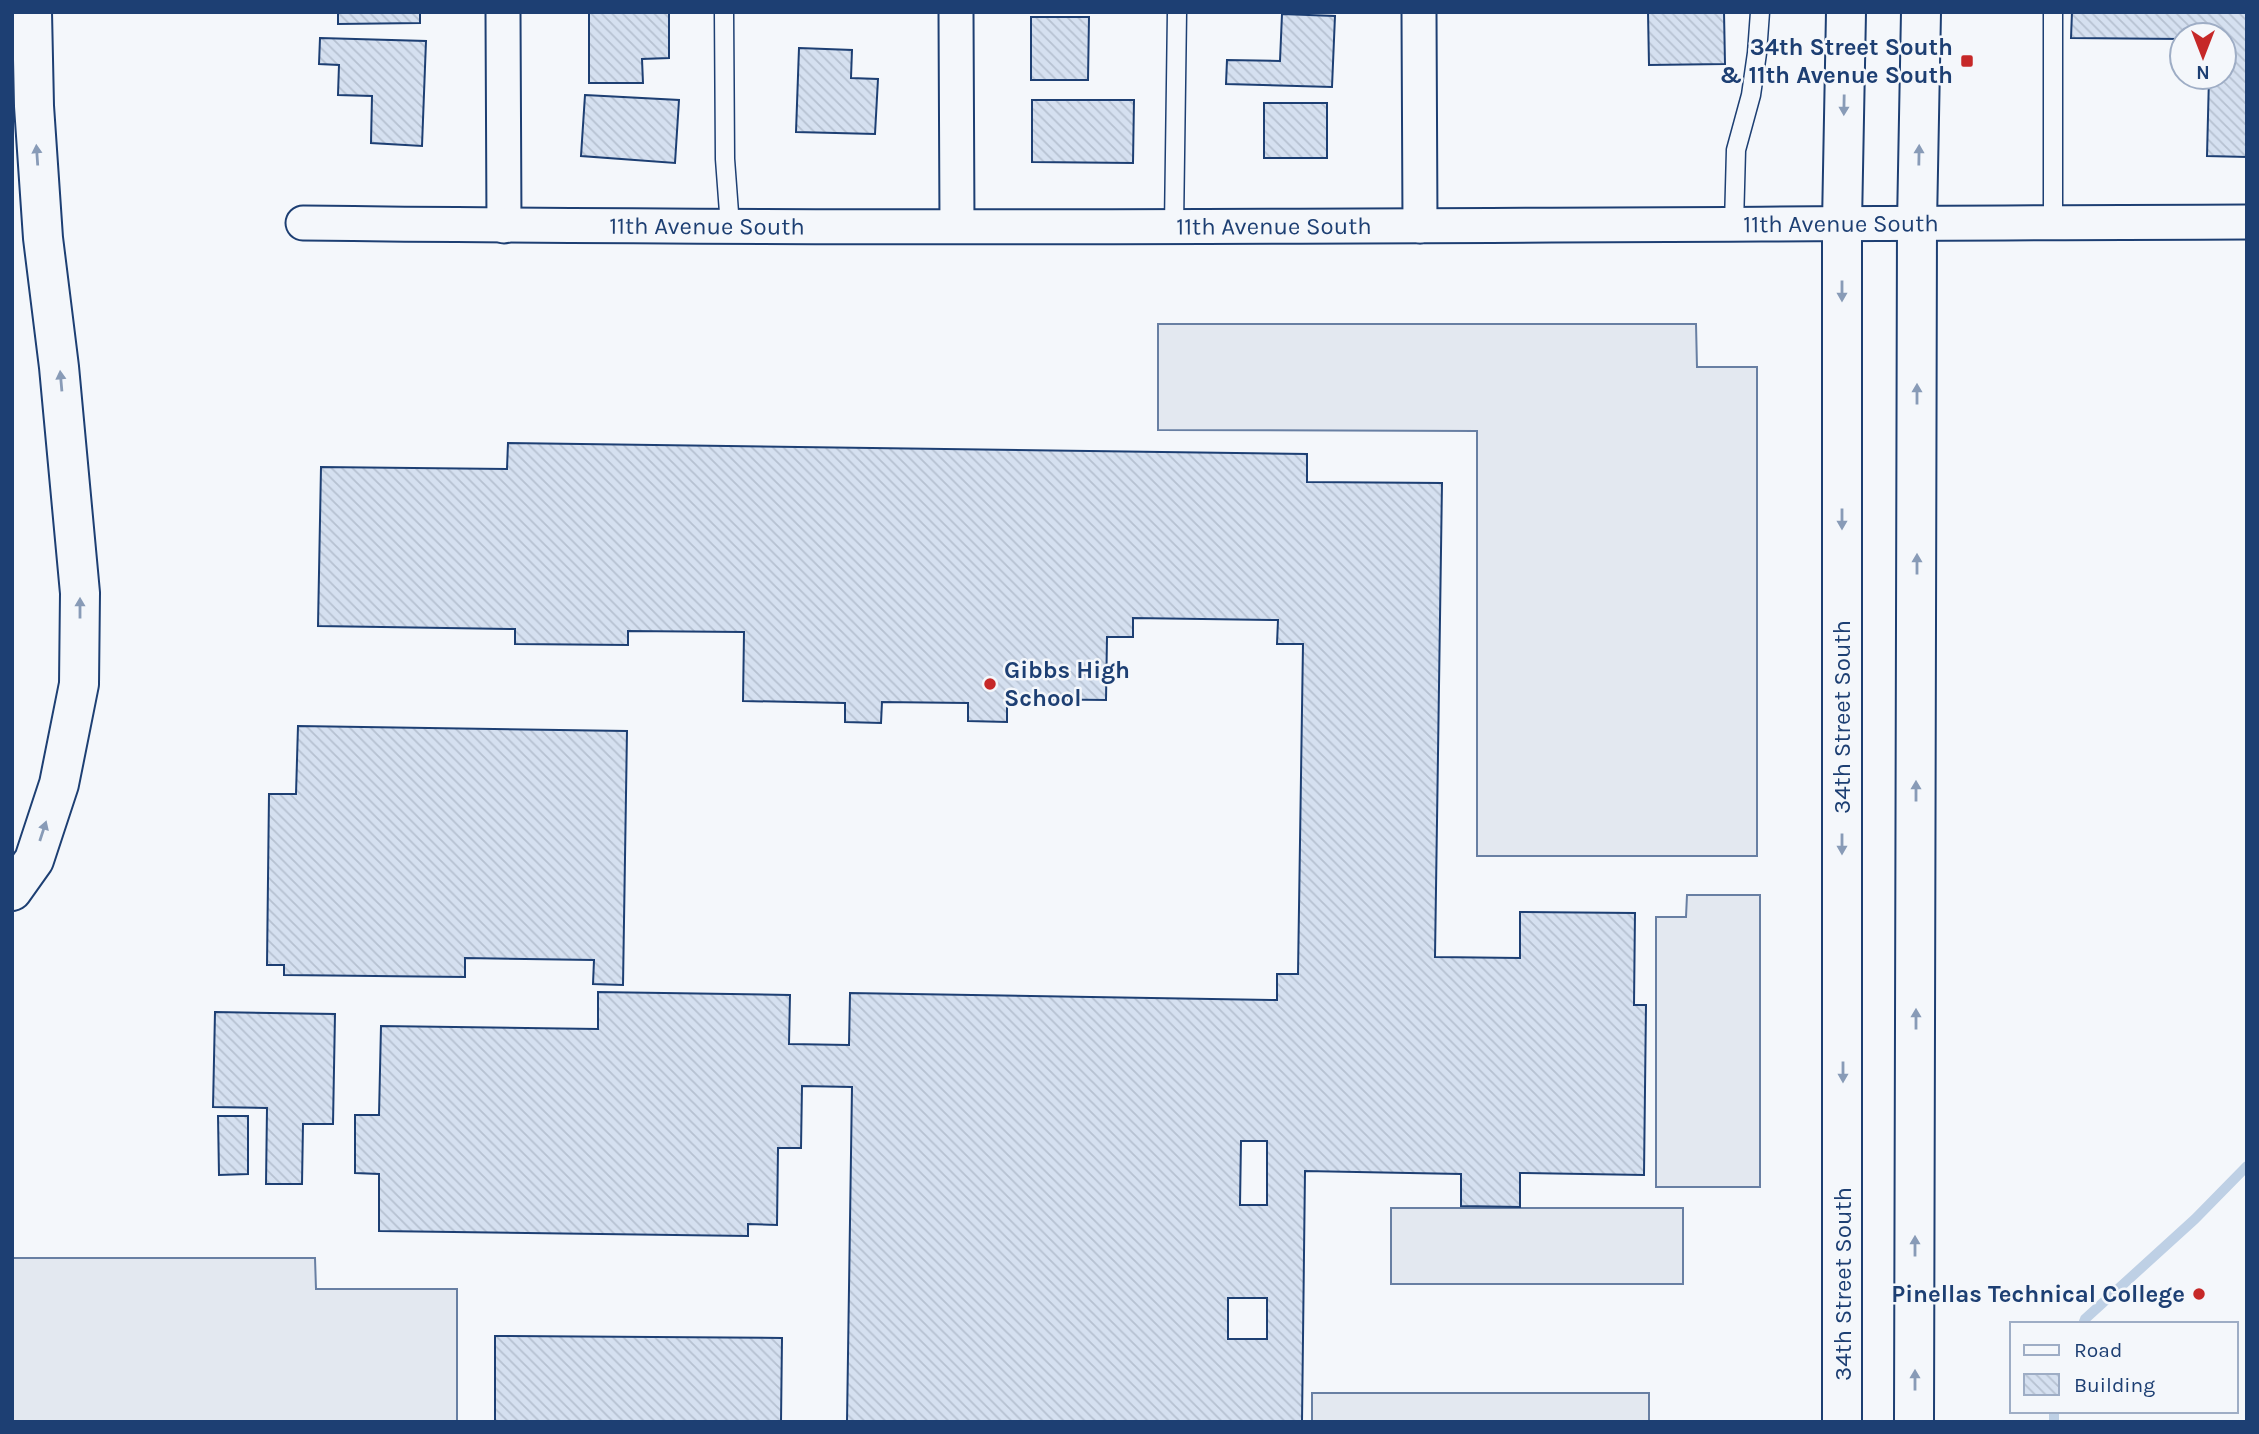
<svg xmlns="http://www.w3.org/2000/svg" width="2259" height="1434" font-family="Karla,sans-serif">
	<defs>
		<pattern id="building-back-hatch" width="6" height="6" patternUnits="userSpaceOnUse" patternTransform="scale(1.75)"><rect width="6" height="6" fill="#d5e0f0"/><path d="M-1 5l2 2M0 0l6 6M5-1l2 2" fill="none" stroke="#b6c1d1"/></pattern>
	</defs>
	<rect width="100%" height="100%" fill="#f4f7fb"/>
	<!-- parking -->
	<g fill="#e3e8f0" stroke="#687fa3" stroke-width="2">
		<path d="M 1158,324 L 1696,324 L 1697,367 L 1757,367 L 1757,856 L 1477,856 L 1477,431 L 1158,430 Z"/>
		<path d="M 1687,895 L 1760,895 L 1760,1187 L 1656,1187 L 1656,917 L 1686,917 Z"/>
		<rect x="1391" y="1208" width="292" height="76"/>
		<path d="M 12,1258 L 315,1258 L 316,1289 L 457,1289 L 457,1422 L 12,1422 Z"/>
		<rect x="1312" y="1393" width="337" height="29"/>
	</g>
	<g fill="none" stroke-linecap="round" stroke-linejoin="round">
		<!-- stream -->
		<g stroke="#bed0e5" stroke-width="10">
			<path d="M 2083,1324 L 2085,1319 L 2195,1219 L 2247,1166"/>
			<path d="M 2054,1411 L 2054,1422"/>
		</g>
	</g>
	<!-- building -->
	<g fill="url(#building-back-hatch)" stroke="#1d3f73" stroke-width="2" fill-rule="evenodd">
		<path d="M 338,12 L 420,12 L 420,23 L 338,24 Z"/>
		<path d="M 589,12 L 669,12 L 669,58 L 642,59 L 643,83 L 589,83 Z"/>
		<path d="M 1648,12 L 1724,12 L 1725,64 L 1649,65 Z"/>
		<path d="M 2072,12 L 2247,12 L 2247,157 L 2207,156 L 2209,77 L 2224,77 L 2224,35 L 2182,35 L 2182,39 L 2071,38 Z"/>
		<path d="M 1282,14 L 1335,16 L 1332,87 L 1226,84 L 1227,60 L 1280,61 Z"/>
		<path d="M 1031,17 L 1089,17 L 1088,80 L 1031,80 Z"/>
		<path d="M 320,38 L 426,41 L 422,146 L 371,143 L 372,96 L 338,95 L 339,65 L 319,64 Z"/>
		<path d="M 799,48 L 852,50 L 851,78 L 878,79 L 875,134 L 796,132 Z"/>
		<path d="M 585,95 L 679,100 L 675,163 L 581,156 Z"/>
		<path d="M 1032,100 L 1134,100 L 1133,163 L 1032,162 Z"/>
		<rect x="1264" y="103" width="63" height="55"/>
		<path d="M 508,443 L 1307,454 L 1307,482 L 1442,483 L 1435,957 L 1520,958 L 1520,912 L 1635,913 L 1634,1005 L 1646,1005 L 1644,1175 L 1520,1173 L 1520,1207 L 1461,1206 L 1461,1174 L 1305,1171 L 1302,1422 L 847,1422 L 852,1087 L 802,1086 L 801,1148 L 778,1148 L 777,1225 L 748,1224 L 748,1236 L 379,1231 L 379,1174 L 355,1173 L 355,1115 L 379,1115 L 381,1026 L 598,1029 L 598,992 L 790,995 L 789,1044 L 849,1045 L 850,993 L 1277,1000 L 1277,974 L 1298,974 L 1303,644 L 1277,644 L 1278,620 L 1133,618 L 1133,637 L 1107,637 L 1106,700 L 1007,699 L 1007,722 L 968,721 L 968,703 L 882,702 L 881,723 L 845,722 L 845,703 L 743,701 L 744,632 L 628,631 L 628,645 L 515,644 L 515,629 L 318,626 L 321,467 L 507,469 ZM 1241,1141 L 1267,1141 L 1267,1205 L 1240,1205 ZM 1228,1298 L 1267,1298 L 1267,1339 L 1228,1339 Z"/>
		<path d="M 298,726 L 627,731 L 623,985 L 593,984 L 594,960 L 465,958 L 465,977 L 284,975 L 284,965 L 267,965 L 269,794 L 296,794 Z"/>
		<path d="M 215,1012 L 335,1014 L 333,1124 L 303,1124 L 302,1184 L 266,1184 L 267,1108 L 213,1107 Z"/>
		<path d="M 218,1116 L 248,1116 L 248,1174 L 219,1175 Z"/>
		<path d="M 495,1336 L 782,1338 L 781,1422 L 495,1422 Z"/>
	</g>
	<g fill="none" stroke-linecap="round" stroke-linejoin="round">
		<!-- service casing -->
		<g stroke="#1d3f73" stroke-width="21">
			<g id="service">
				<path d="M 724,12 L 725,159 L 730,226"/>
				<path d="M 2053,12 L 2053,223"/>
				<path d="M 1734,224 L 1736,150 L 1751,95 L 1757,53 L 1760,12"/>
				<path d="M 1174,226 L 1177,12"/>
			</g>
		</g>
		<!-- minor casing -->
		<g stroke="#1d3f73" stroke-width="37">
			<g id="minor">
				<path d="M 503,12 L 504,226"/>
				<path d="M 956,12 L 957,226"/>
				<path d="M 1419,12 L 1420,226"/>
				<path id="s1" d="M 303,223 C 951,231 1599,224 2247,222"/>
			</g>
		</g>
		<!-- trunk casing -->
		<g stroke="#1d3f73" stroke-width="42">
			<g id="trunk">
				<path d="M 1842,1422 L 1842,223 L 1846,12"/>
				<path d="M 1914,1422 L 1917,223 L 1921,12"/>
			</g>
		</g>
		<!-- motorway casing -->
		<g stroke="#1d3f73" stroke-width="42">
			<path id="motorway" d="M 12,891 L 34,860 L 59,784 L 79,684 L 80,593 L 59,367 L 43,238 L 34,106 L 32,12"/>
		</g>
		<!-- service -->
		<use href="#service" stroke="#f4f7fb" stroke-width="18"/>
		<!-- minor -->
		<use href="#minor" stroke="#f4f7fb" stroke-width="33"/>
		<!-- trunk -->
		<use href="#trunk" stroke="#f4f7fb" stroke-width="38"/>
		<!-- motorway -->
		<use href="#motorway" stroke="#f4f7fb" stroke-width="38"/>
	</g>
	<!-- one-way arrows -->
	<defs><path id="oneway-solid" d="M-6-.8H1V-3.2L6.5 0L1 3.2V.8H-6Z" transform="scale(1.75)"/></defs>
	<g fill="#889bb7">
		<use href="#oneway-solid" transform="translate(1844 105) rotate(91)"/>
		<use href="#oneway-solid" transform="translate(37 155) rotate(-94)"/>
		<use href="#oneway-solid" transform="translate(1919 155) rotate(-89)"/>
		<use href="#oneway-solid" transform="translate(1842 291) rotate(90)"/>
		<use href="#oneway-solid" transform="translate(61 381) rotate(-95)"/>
		<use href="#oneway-solid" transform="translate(1917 394) rotate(-90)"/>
		<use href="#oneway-solid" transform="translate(1842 519) rotate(90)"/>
		<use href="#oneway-solid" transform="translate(1917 564) rotate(-90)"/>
		<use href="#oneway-solid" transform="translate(80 608) rotate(-90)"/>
		<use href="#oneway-solid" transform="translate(1916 791) rotate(-90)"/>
		<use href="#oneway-solid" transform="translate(43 831) rotate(-72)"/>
		<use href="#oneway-solid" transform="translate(1842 844) rotate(90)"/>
		<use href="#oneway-solid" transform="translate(1916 1019) rotate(-90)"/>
		<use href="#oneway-solid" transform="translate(1843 1072) rotate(90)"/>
		<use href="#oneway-solid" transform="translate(1915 1246) rotate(-90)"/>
		<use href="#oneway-solid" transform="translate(1915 1380) rotate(-90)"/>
	</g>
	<!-- markers -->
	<g fill="#c62828" stroke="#f4f7fb" stroke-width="2.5">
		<rect x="1960" y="54" width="14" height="14" rx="3.5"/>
		<circle cx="990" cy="684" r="7"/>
		<circle cx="2199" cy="1294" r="7"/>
	</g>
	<g text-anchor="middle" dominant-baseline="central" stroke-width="5" stroke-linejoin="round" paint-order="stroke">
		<!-- poi labels -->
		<g font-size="24" font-weight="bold" fill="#1d3f73" stroke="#f4f7fb" text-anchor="end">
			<text x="1953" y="47">34th Street South<tspan x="1953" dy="28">&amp; 11th Avenue South</tspan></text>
			<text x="1004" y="670" text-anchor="start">Gibbs High<tspan x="1004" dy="28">School</tspan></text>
			<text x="2185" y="1294">Pinellas Technical College</text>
		</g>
		<!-- street labels -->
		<g font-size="24" fill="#1d3f73" stroke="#f4f7fb">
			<text stroke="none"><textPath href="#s1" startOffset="1538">11th Avenue South</textPath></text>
			<text stroke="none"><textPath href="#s1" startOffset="404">11th Avenue South</textPath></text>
			<text stroke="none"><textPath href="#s1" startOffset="971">11th Avenue South</textPath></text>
			<text transform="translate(1842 717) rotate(-90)">34th Street South</text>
			<text transform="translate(1843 1284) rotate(-90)">34th Street South</text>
		</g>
	</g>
	<!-- border -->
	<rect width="2259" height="1434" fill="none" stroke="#1d3f73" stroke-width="28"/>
	<!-- legend -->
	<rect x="2010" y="1322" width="228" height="91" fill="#f4f7fb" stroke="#9eadc5" stroke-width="2"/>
	<rect x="2024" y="1345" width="35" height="10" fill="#f4f7fb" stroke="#9eadc5" stroke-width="2"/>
	<text x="2074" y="1357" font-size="21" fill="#1d3f73">Road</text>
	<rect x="2024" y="1374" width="35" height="21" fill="url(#building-back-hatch)" stroke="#9eadc5" stroke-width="2"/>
	<text x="2074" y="1392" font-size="21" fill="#1d3f73">Building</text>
	<!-- north arrow -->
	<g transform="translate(2203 56) rotate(180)"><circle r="33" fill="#f4f7fb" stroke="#9eadc5" stroke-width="2"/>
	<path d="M0-5L12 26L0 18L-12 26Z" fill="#c62828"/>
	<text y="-10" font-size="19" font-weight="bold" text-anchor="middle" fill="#1d3f73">N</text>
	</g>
</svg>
